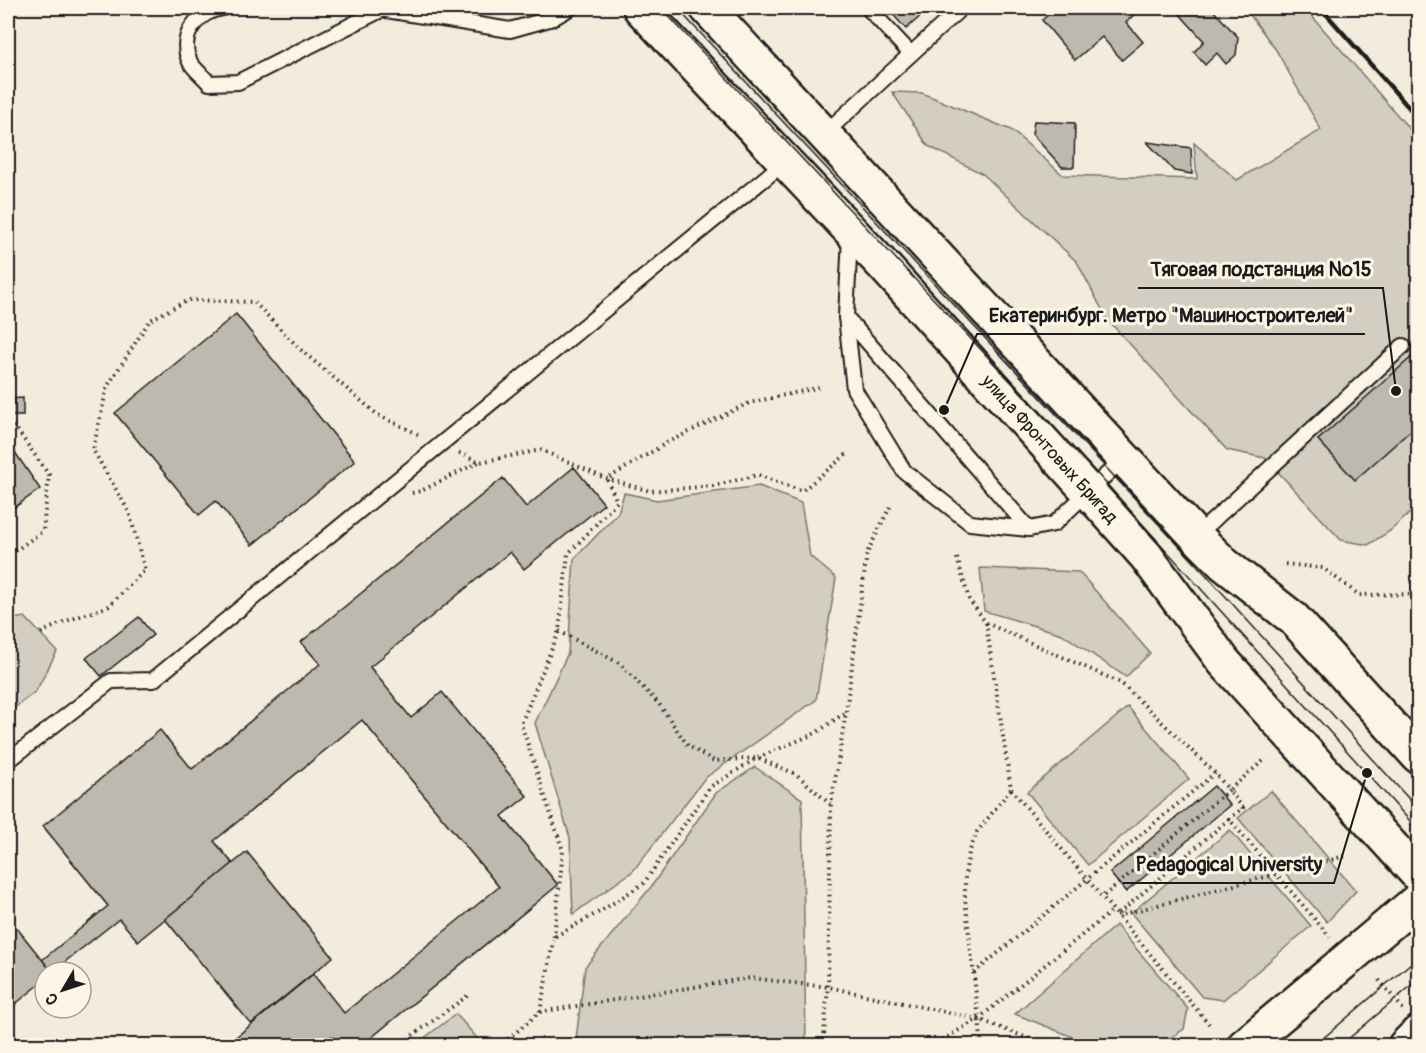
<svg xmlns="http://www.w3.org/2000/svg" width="1426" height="1053" font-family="Pangolin,sans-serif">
	<rect width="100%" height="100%" fill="#f3ecdd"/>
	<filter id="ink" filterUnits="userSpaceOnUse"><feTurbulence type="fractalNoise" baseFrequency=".0167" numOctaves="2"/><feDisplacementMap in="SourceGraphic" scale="12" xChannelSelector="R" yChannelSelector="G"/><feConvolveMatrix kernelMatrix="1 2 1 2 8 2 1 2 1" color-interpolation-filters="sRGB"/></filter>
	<g filter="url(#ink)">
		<!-- green -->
		<g fill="#d3cec1" stroke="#78756e" stroke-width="1.5">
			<path d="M 1245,8 L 1305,8 L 1418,139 L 1418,506 L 1390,531 L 1368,545 L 1341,540 L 1265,458 L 1227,450 L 1107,319 L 1077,262 L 983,174 L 928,146 L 892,92 L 922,93 L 1011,130 L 1063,175 L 1197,179 L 1194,143 L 1237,180 L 1321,130 L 1276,50 Z"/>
			<path d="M 759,486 L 801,503 L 810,556 L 836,578 L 816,700 L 705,778 L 633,871 L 573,914 L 570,838 L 535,723 L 568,653 L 574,559 L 618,513 L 624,493 L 657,500 Z"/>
			<path d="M 980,568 L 1079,572 L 1150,653 L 1126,677 L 1062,634 L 984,611 Z"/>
			<path d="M 25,617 L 57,651 L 36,691 L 8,713 L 8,620 Z"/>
			<path d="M 1128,707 L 1189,779 L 1088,865 L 1027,792 Z"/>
			<path d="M 755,767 L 802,799 L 806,1045 L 568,1045 L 576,1039 L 585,967 L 651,887 L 716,793 Z"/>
			<path d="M 1271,791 L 1356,891 L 1327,922 L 1238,818 Z"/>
			<path d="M 1230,830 L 1311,926 L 1223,1000 L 1202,997 L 1131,913 Z"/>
			<path d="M 1116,925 L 1188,1009 L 1184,1029 L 1160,1045 L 1093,1045 L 1015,1014 Z"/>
			<path d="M 456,1014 L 483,1045 L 415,1045 Z"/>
		</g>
		<!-- building -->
		<g fill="#beb9ae" stroke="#1c1c1c" stroke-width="1.5">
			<path d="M 887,8 L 930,8 L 906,29 Z"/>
			<path d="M 1056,8 L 1130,8 L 1135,14 L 1126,22 L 1143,42 L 1122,60 L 1102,37 L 1075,60 L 1042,20 Z"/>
			<path d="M 1177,8 L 1211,8 L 1238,37 L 1236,55 L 1226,64 L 1217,53 L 1205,65 L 1194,52 L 1204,41 L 1175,9 Z"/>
			<path d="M 1034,121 L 1075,123 L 1074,167 L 1062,167 L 1032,134 Z"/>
			<path d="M 1147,142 L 1191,148 L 1192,174 L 1174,171 Z"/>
			<path d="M 236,314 L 355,461 L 252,545 L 216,501 L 199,515 L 115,413 Z"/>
			<path d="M 1415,354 L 1418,358 L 1418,424 L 1355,480 L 1318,440 Z"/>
			<path d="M 23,398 L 23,416 L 8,416 L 8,399 Z"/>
			<path d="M 8,442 L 40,489 L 8,512 Z"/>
			<path d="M 574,467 L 604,504 L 524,569 L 510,552 L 370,667 L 411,718 L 442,692 L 527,796 L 502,816 L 558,885 L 361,1046 L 340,1046 L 332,1036 L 320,1046 L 225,1046 L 313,974 L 344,1013 L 499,887 L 362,720 L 214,841 L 233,864 L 138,941 L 119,919 L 52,972 L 42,960 L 108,906 L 43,826 L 160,730 L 192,769 L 320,664 L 301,642 L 503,478 L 526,507 Z"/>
			<path d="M 139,617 L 153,635 L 101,676 L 86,658 Z"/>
			<path d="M 1214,786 L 1230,805 L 1126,892 L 1110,873 Z"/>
			<path d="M 247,852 L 333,957 L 251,1024 L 165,919 Z"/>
			<path d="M 8,917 L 52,972 L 45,972 L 45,980 L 8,1010 Z"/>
		</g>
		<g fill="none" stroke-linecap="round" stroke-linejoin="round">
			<!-- lane casing -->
			<g stroke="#1c1c1c" stroke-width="18">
				<g id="lane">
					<path d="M 223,8 C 199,10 177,36 190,62 C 194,69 203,76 209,83 L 238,82 L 383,9"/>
					<path d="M 374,8 L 510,30 L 553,18 L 570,8"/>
					<path d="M 868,8 L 910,53"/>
					<path d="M 824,134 L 961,8"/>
					<path d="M 850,236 L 846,317 L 854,389 L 904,471 L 970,523 L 1029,529 L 1054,524 L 1124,458"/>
					<path d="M 846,317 L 1029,529"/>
					<path d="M 1196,536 L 1403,346"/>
					<path d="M 8,761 L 111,681 L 153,680 L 786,161"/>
				</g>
			</g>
			<!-- secondary casing -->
			<g stroke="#1c1c1c" stroke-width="38">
				<g id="secondary">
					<path id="s1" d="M 640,8 L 883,265 L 1088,491 L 1146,556 L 1224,662 L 1418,875"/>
					<path d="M 707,8 L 1196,536 L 1224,564 L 1294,619 L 1418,756"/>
				</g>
			</g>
			<!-- primary casing -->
			<g stroke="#1c1c1c" stroke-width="38">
				<g id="primary">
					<path d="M 1244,1046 L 1418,900"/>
					<path d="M 1405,1046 L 1418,1033"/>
				</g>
			</g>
			<!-- path -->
			<g stroke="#1c1c1c" stroke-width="4" stroke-dasharray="1.5 4.5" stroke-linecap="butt">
				<path d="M 8,423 L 15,427 L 49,475 L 43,531 L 8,556"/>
				<path d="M 459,453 L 480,462 L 541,450 L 607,479 L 650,491 L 713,486 L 758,475 L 802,491 L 847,454"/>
				<path d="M 412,493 L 421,491 L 479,462"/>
				<path d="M 957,558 L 969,599 L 986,623 L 1011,789 L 977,832 L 969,853 L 965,874 L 965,899 L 982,1046"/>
				<path d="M 1285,564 L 1323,568 L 1359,595 L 1418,594"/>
				<path d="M 986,623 L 1121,683 L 1215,773 L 1229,790 L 1101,898"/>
				<path d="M 559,631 L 619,663 L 659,704 L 688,746 L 714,761 L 757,758 L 796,774 L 830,804"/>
				<path d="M 41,633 L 61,623 L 109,606 L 145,570 L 129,512 L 93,450 L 107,387 L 150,320 L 188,300 L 254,302 L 302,351 L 378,415 L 422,436"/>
				<path d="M 1263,761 L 1229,790 L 1243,808 L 1229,819 L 1330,937"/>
				<path d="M 1011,789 L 1209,1024"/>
				<path d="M 1229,819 L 1116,916 L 1349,855"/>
				<path d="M 554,937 L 563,851 L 521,724 L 559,631 L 568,554 L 617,502 L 607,479 L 668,442 L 749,403 L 821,387"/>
				<path d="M 974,973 L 1215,773"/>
				<path d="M 1379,980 L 1403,1009"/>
				<path d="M 540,1012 L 554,937 L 601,911 L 644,883 L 710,787 L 757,758 L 816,733 L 846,712"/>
				<path d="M 508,1039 L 540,1012 L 750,978 L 828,987 L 978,1019 L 1048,1046"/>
				<path d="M 398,1046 L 470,994"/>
				<path d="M 823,1046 L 828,987 L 831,805 L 846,712 L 867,553 L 891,505"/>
				<path d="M 932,1046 L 978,1019 L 1112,911"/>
			</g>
			<!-- lane -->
			<use href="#lane" stroke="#fcf5e5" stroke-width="14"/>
			<!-- secondary -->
			<use href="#secondary" stroke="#fcf5e5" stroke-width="33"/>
			<!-- primary -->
			<use href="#primary" stroke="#fcf5e5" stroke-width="33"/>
			<!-- tram -->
			<g stroke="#1c1c1c" stroke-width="1.5">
				<path d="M 661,8 L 1102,479 L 1410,821 L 1418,838"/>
				<path d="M 677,8 L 1209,578 L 1418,809"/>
				<path d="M 1314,1046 L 1418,957"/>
				<path d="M 1340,1046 L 1418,980"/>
			</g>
			<!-- rail -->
			<path stroke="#1c1c1c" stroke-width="4.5" d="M 1321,8 L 1418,118"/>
		</g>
	</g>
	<g text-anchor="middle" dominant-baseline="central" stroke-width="6" stroke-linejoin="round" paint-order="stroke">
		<!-- street labels -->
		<g font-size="18" fill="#1c1c1c" stroke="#fcf5e5">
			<text stroke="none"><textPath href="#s1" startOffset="602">улица Фронтовых Бригад</textPath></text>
		</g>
	</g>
	<!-- callouts -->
	<path fill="none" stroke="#1c1c1c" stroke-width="2" d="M1396 391L1383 288H1138M944 410L977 334H1365M1367 773L1334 883H1123"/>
	<g fill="#1c1c1c" stroke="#fcf5e5" stroke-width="2">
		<circle cx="1396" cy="391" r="6"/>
		<circle cx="944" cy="410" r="6"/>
		<circle cx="1367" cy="773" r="6"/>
	</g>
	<g font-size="20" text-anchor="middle" font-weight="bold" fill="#1c1c1c" stroke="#fcf5e5" stroke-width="6" stroke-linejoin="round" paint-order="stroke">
		<text x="1261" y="276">Тяговая подстанция №15</text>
		<text x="1171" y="322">Екатеринбург. Метро "Машиностроителей"</text>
		<text x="1229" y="871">Pedagogical University</text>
	</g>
	<!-- margin -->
	<rect width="1426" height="1053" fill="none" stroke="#fcf5e5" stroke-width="30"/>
	<rect x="15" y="15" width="1396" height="1023" fill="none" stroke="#1c1c1c" stroke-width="2" filter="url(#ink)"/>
	<!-- north arrow -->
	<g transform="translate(63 990) rotate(231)"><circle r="28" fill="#fcf5e5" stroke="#a29e95" stroke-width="1.5"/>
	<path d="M0-4.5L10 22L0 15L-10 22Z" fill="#1c1c1c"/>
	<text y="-9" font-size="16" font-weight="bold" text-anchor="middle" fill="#1c1c1c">С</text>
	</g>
</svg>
